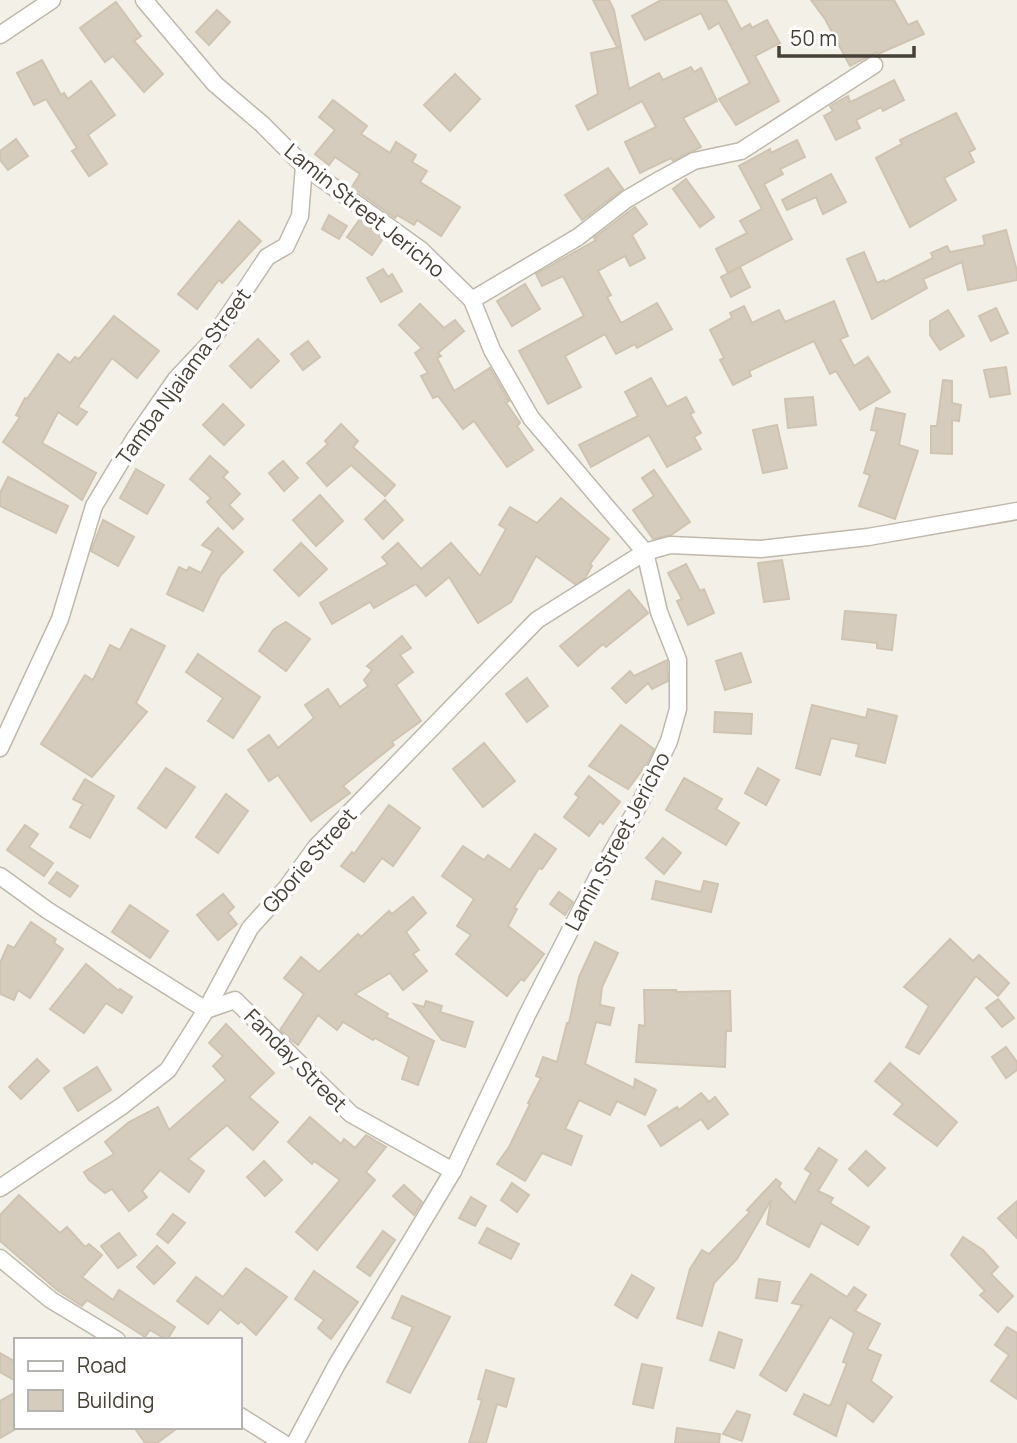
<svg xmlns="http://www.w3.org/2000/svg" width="1017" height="1443" font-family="Manrope,sans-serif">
	<rect width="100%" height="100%" fill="#f3f0e8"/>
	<!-- building -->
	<g fill="#d5ccbe" stroke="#cfc4b1" stroke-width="2">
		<path d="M 593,0 L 609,0 L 614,10 L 621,46 L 617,47 Z"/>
		<path d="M 661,0 L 726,0 L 741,29 L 750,24 L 752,28 L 767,20 L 780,43 L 755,56 L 779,101 L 736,125 L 719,99 L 750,83 L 719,23 L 709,29 L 701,13 L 645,40 L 632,16 Z"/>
		<path d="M 811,0 L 894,0 L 908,25 L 917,21 L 924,34 L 878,54 L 877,52 L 850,66 L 825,19 Z"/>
		<path d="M 116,2 L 141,36 L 134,41 L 163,74 L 144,92 L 113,56 L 105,62 L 80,28 Z"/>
		<path d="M 217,10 L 230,22 L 209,45 L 196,32 Z"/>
		<path d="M 621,47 L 629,89 L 659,73 L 663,80 L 691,67 L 694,72 L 701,68 L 717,101 L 683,118 L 701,147 L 673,161 L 671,158 L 640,173 L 625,142 L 656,127 L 642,101 L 588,130 L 576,106 L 598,94 L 591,53 Z"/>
		<path d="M 42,60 L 61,95 L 64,93 L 68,99 L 91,81 L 115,115 L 88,135 L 107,164 L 89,176 L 72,151 L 77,148 L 46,99 L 34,105 L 17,73 Z"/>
		<path d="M 455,74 L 480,99 L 450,131 L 424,105 Z"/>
		<path d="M 894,80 L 904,100 L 883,111 L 881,107 L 856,120 L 860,128 L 836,140 L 824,116 L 833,111 L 830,106 L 848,96 L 850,102 L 857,99 Z"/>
		<path d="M 333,100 L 367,126 L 361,134 L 390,153 L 396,142 L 416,155 L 412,162 L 427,171 L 420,182 L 460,207 L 441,236 L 417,220 L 414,225 L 397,215 L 395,218 L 352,187 L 360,174 L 335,157 L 329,165 L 315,154 L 335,130 L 319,117 Z"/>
		<path d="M 956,113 L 975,149 L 969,152 L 974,162 L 944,178 L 956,200 L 910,227 L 876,158 L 902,144 L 900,140 Z"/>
		<path d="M 16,139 L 28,156 L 8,170 L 0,160 L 0,151 Z"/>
		<path d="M 797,140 L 805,157 L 780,169 L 783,174 L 764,184 L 792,239 L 728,273 L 716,249 L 747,233 L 740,221 L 762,209 L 739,166 L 770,149 L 771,153 Z"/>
		<path d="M 608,168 L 623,189 L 582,220 L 565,195 Z"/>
		<path d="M 831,174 L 846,202 L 823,214 L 816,197 L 787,210 L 782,200 Z"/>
		<path d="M 686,179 L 714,217 L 700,227 L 673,189 Z"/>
		<path d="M 635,207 L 647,224 L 632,235 L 645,258 L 630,266 L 625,256 L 598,271 L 611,295 L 607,297 L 621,323 L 657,303 L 672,329 L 637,348 L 635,344 L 616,354 L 605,334 L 565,356 L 581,387 L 548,404 L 519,351 L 584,316 L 563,276 L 542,286 L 536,274 L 596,240 L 594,238 Z"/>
		<path d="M 329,215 L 347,226 L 339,239 L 322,229 Z"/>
		<path d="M 360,219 L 384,237 L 372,255 L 347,237 Z"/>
		<path d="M 239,221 L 261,241 L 222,283 L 219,280 L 197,309 L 178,294 Z"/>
		<path d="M 1006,230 L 1017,271 L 1017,280 L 968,290 L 962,262 L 923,279 L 927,288 L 872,319 L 847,259 L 864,252 L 877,283 L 884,280 L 885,282 L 933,258 L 931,253 L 947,246 L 950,252 L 985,245 L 983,236 Z"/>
		<path d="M 740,267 L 750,287 L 731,297 L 721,277 Z"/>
		<path d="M 383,269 L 388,277 L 392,274 L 402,291 L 381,302 L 367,278 Z"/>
		<path d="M 525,284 L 540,309 L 512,326 L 497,301 Z"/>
		<path d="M 834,301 L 848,336 L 840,339 L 854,366 L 868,357 L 890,392 L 860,410 L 836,371 L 830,374 L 814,341 L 749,371 L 751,376 L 733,385 L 720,360 L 724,358 L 710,330 L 732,318 L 730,313 L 744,306 L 752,323 L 779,310 L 785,322 Z"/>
		<path d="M 420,304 L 444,328 L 455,320 L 464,331 L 438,353 L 441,356 L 437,358 L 454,391 L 490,368 L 509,401 L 506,403 L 520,423 L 517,426 L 533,450 L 507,467 L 474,421 L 463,429 L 438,396 L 433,398 L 421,376 L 428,373 L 415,353 L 422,348 L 399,325 Z"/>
		<path d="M 996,308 L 1008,333 L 991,341 L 979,316 Z"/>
		<path d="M 948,310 L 964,336 L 940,350 L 930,335 L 930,321 Z"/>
		<path d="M 114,316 L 159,351 L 137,378 L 112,358 L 78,407 L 87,412 L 77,425 L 58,412 L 42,443 L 96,473 L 82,500 L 3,442 L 20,417 L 16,415 L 25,398 L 27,399 L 58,354 L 70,363 L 75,357 L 79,359 Z"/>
		<path d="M 258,339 L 279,361 L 251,388 L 230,366 Z"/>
		<path d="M 308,341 L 320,357 L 303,370 L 291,354 Z"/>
		<path d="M 1006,367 L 1010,394 L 990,397 L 984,370 Z"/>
		<path d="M 651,378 L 667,407 L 686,397 L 694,412 L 690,414 L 701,433 L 694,437 L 701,449 L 667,467 L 649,435 L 591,467 L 579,445 L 638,416 L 625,392 Z"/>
		<path d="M 943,380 L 952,381 L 952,403 L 961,405 L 959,421 L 952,420 L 952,454 L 931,453 L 931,426 L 937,426 Z"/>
		<path d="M 813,397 L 816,425 L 788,428 L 785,399 Z"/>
		<path d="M 223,404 L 244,425 L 224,445 L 203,425 Z"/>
		<path d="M 876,408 L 905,414 L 899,445 L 918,451 L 895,519 L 859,506 L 870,475 L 864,473 L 877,431 L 871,430 Z"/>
		<path d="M 341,424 L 358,441 L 353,447 L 395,485 L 385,496 L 351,465 L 327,486 L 307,463 L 328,444 L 325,441 Z"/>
		<path d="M 777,425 L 787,468 L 763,473 L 753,430 Z"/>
		<path d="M 210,456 L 228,472 L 223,477 L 240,494 L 229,505 L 243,519 L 233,529 L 207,502 L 211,498 L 190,479 Z"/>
		<path d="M 283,461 L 298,478 L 284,491 L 269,473 Z"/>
		<path d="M 136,469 L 164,485 L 147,514 L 120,498 Z"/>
		<path d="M 654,470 L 690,522 L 671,535 L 653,539 L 633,510 L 654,496 L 642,478 Z"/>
		<path d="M 8,477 L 68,506 L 56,533 L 0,506 L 0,493 Z"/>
		<path d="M 320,495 L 343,521 L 316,546 L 293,520 Z"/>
		<path d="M 561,498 L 609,539 L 590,564 L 592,566 L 585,578 L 575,584 L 536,556 L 511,602 L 478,623 L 449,577 L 426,596 L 416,584 L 374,608 L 370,602 L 332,624 L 320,603 L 388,564 L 382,557 L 398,543 L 421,569 L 451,543 L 480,576 L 506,529 L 499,525 L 510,507 L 537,523 Z"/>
		<path d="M 385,500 L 403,520 L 383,539 L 365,519 Z"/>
		<path d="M 103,520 L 134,537 L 118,566 L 91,551 Z"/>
		<path d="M 218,528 L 243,552 L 220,576 L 203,611 L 167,594 L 179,567 L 187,571 L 189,567 L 201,573 L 213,551 L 202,545 Z"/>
		<path d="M 301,543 L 327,569 L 299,596 L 274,570 Z"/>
		<path d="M 782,560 L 789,599 L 764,602 L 758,563 Z"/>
		<path d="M 686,564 L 700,591 L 704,589 L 714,613 L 688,625 L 677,601 L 682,599 L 668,573 Z"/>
		<path d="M 629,590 L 648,613 L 606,647 L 603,644 L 578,666 L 560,646 Z"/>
		<path d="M 845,611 L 896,615 L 892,650 L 877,648 L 877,643 L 842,639 Z"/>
		<path d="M 286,622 L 310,639 L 286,671 L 259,651 L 274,629 Z"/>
		<path d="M 131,629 L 165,646 L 136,703 L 147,712 L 92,777 L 41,744 L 85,675 L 93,680 L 110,645 L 120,650 Z"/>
		<path d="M 402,636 L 411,648 L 400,655 L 413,672 L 396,685 L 421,721 L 392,742 L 394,745 L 343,786 L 350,793 L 311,821 L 278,775 L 269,781 L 248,750 L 269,735 L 278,748 L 314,718 L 305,705 L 328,689 L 340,707 L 368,686 L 364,680 L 372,670 L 367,666 Z"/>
		<path d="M 741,653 L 751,682 L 725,690 L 716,661 Z"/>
		<path d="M 198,654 L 260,697 L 233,738 L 208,721 L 223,698 L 186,672 Z"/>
		<path d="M 667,660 L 668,681 L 652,689 L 648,683 L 626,703 L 612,688 L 630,671 L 634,676 Z"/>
		<path d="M 527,678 L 548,706 L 527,722 L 506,694 Z"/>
		<path d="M 812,705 L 866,718 L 868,709 L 897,716 L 885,763 L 856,756 L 859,744 L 831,738 L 820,775 L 796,768 Z"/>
		<path d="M 715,712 L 752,714 L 751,734 L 714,732 Z"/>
		<path d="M 621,725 L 654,749 L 648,762 L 628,789 L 589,766 Z"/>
		<path d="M 484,743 L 515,781 L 483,807 L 453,769 Z"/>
		<path d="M 166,768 L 195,787 L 166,828 L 138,808 Z"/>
		<path d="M 758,768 L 779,780 L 766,805 L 745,793 Z"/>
		<path d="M 589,776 L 620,802 L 603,824 L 600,821 L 589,836 L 564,817 L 579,797 L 575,794 Z"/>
		<path d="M 684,778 L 722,799 L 716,809 L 739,823 L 726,845 L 666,810 Z"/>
		<path d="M 85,779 L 114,796 L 90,838 L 70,827 L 83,804 L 73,799 Z"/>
		<path d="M 226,794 L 248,811 L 218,853 L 196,837 Z"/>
		<path d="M 389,805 L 420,828 L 393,866 L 382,858 L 364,882 L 341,866 L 352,852 L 354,854 Z"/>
		<path d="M 25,825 L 38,834 L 29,847 L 53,863 L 44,876 L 7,850 Z"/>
		<path d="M 535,834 L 556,849 L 542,869 L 539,868 L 514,908 L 517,909 L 508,926 L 544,954 L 524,981 L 521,979 L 507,996 L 456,954 L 471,935 L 457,926 L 474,899 L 442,876 L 463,846 L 484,860 L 488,855 L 510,870 Z"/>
		<path d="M 663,838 L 681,853 L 664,874 L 646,858 Z"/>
		<path d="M 57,872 L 78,886 L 70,897 L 49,883 Z"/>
		<path d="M 656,881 L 701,892 L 704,881 L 718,884 L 711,912 L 652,899 Z"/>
		<path d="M 559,892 L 573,902 L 565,915 L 550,904 Z"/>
		<path d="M 223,894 L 234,907 L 228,913 L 237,924 L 218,940 L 197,915 Z"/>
		<path d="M 413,897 L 426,913 L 406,932 L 419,950 L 413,954 L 427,971 L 403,990 L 390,973 L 355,994 L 388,1014 L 386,1017 L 434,1041 L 418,1085 L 402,1079 L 409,1057 L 375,1038 L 373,1040 L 343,1022 L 337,1030 L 318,1015 L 298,1045 L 290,1039 L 280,1030 L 304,994 L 284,978 L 301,957 L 319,972 L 358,934 L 361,937 L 389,911 L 392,914 Z"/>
		<path d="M 130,905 L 168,931 L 150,958 L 112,932 Z"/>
		<path d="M 31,922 L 56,939 L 54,943 L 63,949 L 30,998 L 18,990 L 14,1000 L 0,994 L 0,963 L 8,945 L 14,948 Z"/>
		<path d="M 950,939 L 973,961 L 979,955 L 1009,983 L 998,996 L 976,976 L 919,1054 L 906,1047 L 929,1006 L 904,987 Z"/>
		<path d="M 595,942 L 618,953 L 602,987 L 600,1005 L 614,1008 L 610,1025 L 596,1022 L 585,1064 L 634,1088 L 635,1079 L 656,1090 L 645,1115 L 617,1101 L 610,1115 L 579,1100 L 565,1129 L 582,1136 L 571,1165 L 542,1153 L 525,1181 L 497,1164 L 509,1147 L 530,1104 L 528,1103 L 541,1078 L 536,1076 L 543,1057 L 557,1062 L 567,1023 L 569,1023 L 579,977 Z"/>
		<path d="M 86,964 L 119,991 L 120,989 L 132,997 L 122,1013 L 106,1003 L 84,1033 L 50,1009 Z"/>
		<path d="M 644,990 L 676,990 L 677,992 L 730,991 L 731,1031 L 726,1031 L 725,1067 L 636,1062 L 639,1025 L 645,1026 Z"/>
		<path d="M 998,999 L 1014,1018 L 1002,1027 L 986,1008 Z"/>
		<path d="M 426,1001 L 442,1006 L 440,1012 L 473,1022 L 465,1047 L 442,1040 L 414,1004 L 424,1007 Z"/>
		<path d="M 226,1024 L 274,1073 L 249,1097 L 278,1122 L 253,1150 L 227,1125 L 188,1159 L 204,1171 L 189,1192 L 160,1170 L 142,1191 L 147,1197 L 129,1211 L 112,1189 L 105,1193 L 89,1180 L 84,1172 L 114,1154 L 105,1142 L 129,1122 L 158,1107 L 169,1130 L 226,1080 L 213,1066 L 223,1056 L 209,1043 Z"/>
		<path d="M 1006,1047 L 1017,1062 L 1017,1070 L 1006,1078 L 992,1057 Z"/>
		<path d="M 37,1059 L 49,1071 L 21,1099 L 9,1087 Z"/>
		<path d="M 890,1063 L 957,1122 L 937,1146 L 894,1114 L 903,1104 L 875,1081 Z"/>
		<path d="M 97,1067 L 111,1090 L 78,1111 L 64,1088 Z"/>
		<path d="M 701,1093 L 709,1102 L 715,1097 L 728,1114 L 708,1129 L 701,1119 L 661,1146 L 648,1126 L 677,1107 L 679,1110 Z"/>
		<path d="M 310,1117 L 341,1144 L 344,1139 L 355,1148 L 366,1135 L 386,1147 L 366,1172 L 375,1180 L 317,1250 L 296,1232 L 340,1180 L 314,1161 L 312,1164 L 288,1142 Z"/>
		<path d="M 819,1148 L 837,1160 L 818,1191 L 833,1198 L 830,1203 L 869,1227 L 858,1245 L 821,1223 L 809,1247 L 767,1224 L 771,1200 L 737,1259 L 714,1283 L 702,1326 L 677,1318 L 690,1269 L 702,1250 L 709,1254 L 750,1212 L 747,1210 L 776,1179 L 781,1183 L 779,1187 L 795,1203 L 811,1173 L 805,1169 Z"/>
		<path d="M 866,1151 L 885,1168 L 868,1186 L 849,1169 Z"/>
		<path d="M 264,1161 L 282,1180 L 265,1196 L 247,1177 Z"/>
		<path d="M 512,1183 L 529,1195 L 517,1212 L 501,1200 Z"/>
		<path d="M 404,1185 L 422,1202 L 414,1215 L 393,1196 Z"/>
		<path d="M 19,1195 L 60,1233 L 67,1227 L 85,1247 L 89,1244 L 102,1255 L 82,1277 L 113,1300 L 119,1290 L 175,1327 L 167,1340 L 150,1330 L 145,1337 L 87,1300 L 82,1306 L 57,1290 L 0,1241 L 0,1215 Z"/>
		<path d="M 471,1197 L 486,1206 L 475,1226 L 459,1218 Z"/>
		<path d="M 1017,1201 L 1017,1238 L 998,1218 Z"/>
		<path d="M 173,1214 L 185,1223 L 168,1243 L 157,1234 Z"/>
		<path d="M 487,1228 L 519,1244 L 511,1259 L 479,1243 Z"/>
		<path d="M 383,1231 L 395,1240 L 370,1276 L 357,1267 Z"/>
		<path d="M 119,1233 L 136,1255 L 118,1268 L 101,1246 Z"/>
		<path d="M 963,1237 L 983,1250 L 998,1267 L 991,1274 L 1013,1296 L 998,1312 L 980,1295 L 985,1291 L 951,1255 Z"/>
		<path d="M 157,1246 L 175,1263 L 154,1284 L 137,1267 Z"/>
		<path d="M 246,1268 L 287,1297 L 256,1335 L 241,1321 L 238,1324 L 220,1309 L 208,1324 L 177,1301 L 196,1277 L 223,1297 Z"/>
		<path d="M 314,1271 L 358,1302 L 331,1339 L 318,1328 L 324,1320 L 295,1299 Z"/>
		<path d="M 811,1274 L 847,1297 L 854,1287 L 866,1295 L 855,1311 L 880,1324 L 867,1349 L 881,1355 L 871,1381 L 892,1397 L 873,1422 L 847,1402 L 836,1436 L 794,1414 L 804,1394 L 829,1406 L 831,1404 L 847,1363 L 843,1362 L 854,1333 L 830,1317 L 786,1391 L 760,1375 L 802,1305 L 792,1303 Z"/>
		<path d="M 632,1275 L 654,1288 L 637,1318 L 615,1305 Z"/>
		<path d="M 759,1279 L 780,1282 L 777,1301 L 756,1298 Z"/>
		<path d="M 402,1296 L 450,1317 L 410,1393 L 387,1382 L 413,1327 L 392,1318 Z"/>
		<path d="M 1007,1327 L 1017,1333 L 1017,1399 L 991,1381 L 1009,1355 L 995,1345 Z"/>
		<path d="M 719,1332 L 742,1340 L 734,1368 L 710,1360 Z"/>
		<path d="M 0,1353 L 16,1362 L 16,1381 L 0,1372 Z"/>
		<path d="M 642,1364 L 662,1368 L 653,1408 L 633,1404 Z"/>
		<path d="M 486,1370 L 514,1379 L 506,1407 L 497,1404 L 486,1443 L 469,1443 L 482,1400 L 478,1399 Z"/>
		<path d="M 16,1392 L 16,1429 L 0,1438 L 0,1401 Z"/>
		<path d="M 737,1411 L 750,1415 L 742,1441 L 723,1434 Z"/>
		<path d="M 134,1427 L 179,1427 L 157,1443 L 145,1443 Z"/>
		<path d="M 677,1428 L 720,1434 L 719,1443 L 675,1443 Z"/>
	</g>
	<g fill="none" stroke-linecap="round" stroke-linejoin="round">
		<!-- minor casing -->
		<g stroke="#bfb8ab" stroke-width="19">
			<g id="minor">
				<path d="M 144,0 L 215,84 L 262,124 L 304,166 L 421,250 L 472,300 L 492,350 L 531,418 L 645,552 L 659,612 L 678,660 L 678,709 L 669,741 L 640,803 L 597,878 L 527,1015 L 453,1171 L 336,1366 L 295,1443"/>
				<path d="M 0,35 L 52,0"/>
				<path d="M 472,300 L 578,237 L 627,199 L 661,179 L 694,161 L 741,151 L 874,65"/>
				<path d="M 0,748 L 60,619 L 94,506 L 135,438 L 176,379 L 210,343 L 267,257 L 286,246 L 300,216 L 304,166"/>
				<path d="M 0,876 L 47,910 L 206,1010 L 235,1000 L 351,1114 L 453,1171"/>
				<path d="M 0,1188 L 122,1106 L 168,1070 L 206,1010 L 250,928 L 287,887 L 316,847 L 537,620 L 645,552 L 670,545 L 761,549 L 868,537 L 1017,511"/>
				<path d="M 0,1258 L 51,1300 L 117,1340"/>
				<path d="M 240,1416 L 283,1443"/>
			</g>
		</g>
		<!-- minor -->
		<use href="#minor" stroke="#fff" stroke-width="16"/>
	</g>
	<g text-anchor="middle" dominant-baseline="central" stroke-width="7" stroke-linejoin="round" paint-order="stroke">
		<!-- street labels -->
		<g font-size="21" fill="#474037" stroke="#fff">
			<text transform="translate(365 210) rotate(39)">Lamin Street Jericho</text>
			<text transform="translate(183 376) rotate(-54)">Tamba Njaiama Street</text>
			<text transform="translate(617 841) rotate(-62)">Lamin Street Jericho</text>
			<text transform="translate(309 860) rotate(-49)">Gborie Street</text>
			<text transform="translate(296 1060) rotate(45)">Fanday Street</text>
		</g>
	</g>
	<!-- legend -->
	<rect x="14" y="1338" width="228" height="91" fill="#ffffff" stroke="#b5b3af" stroke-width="2"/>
	<rect x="28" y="1361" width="35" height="10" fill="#ffffff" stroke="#b5b3af" stroke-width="2"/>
	<text x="77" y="1373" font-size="21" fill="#474037">Road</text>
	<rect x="28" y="1390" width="35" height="21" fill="#d5ccbe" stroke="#b5b3af" stroke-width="2"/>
	<text x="77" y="1408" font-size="21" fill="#474037">Building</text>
	<!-- scale -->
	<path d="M779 46v10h135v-10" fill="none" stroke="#474037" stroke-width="3.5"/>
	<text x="790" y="46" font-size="21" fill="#474037" stroke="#ffffff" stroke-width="5" paint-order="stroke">50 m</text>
</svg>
